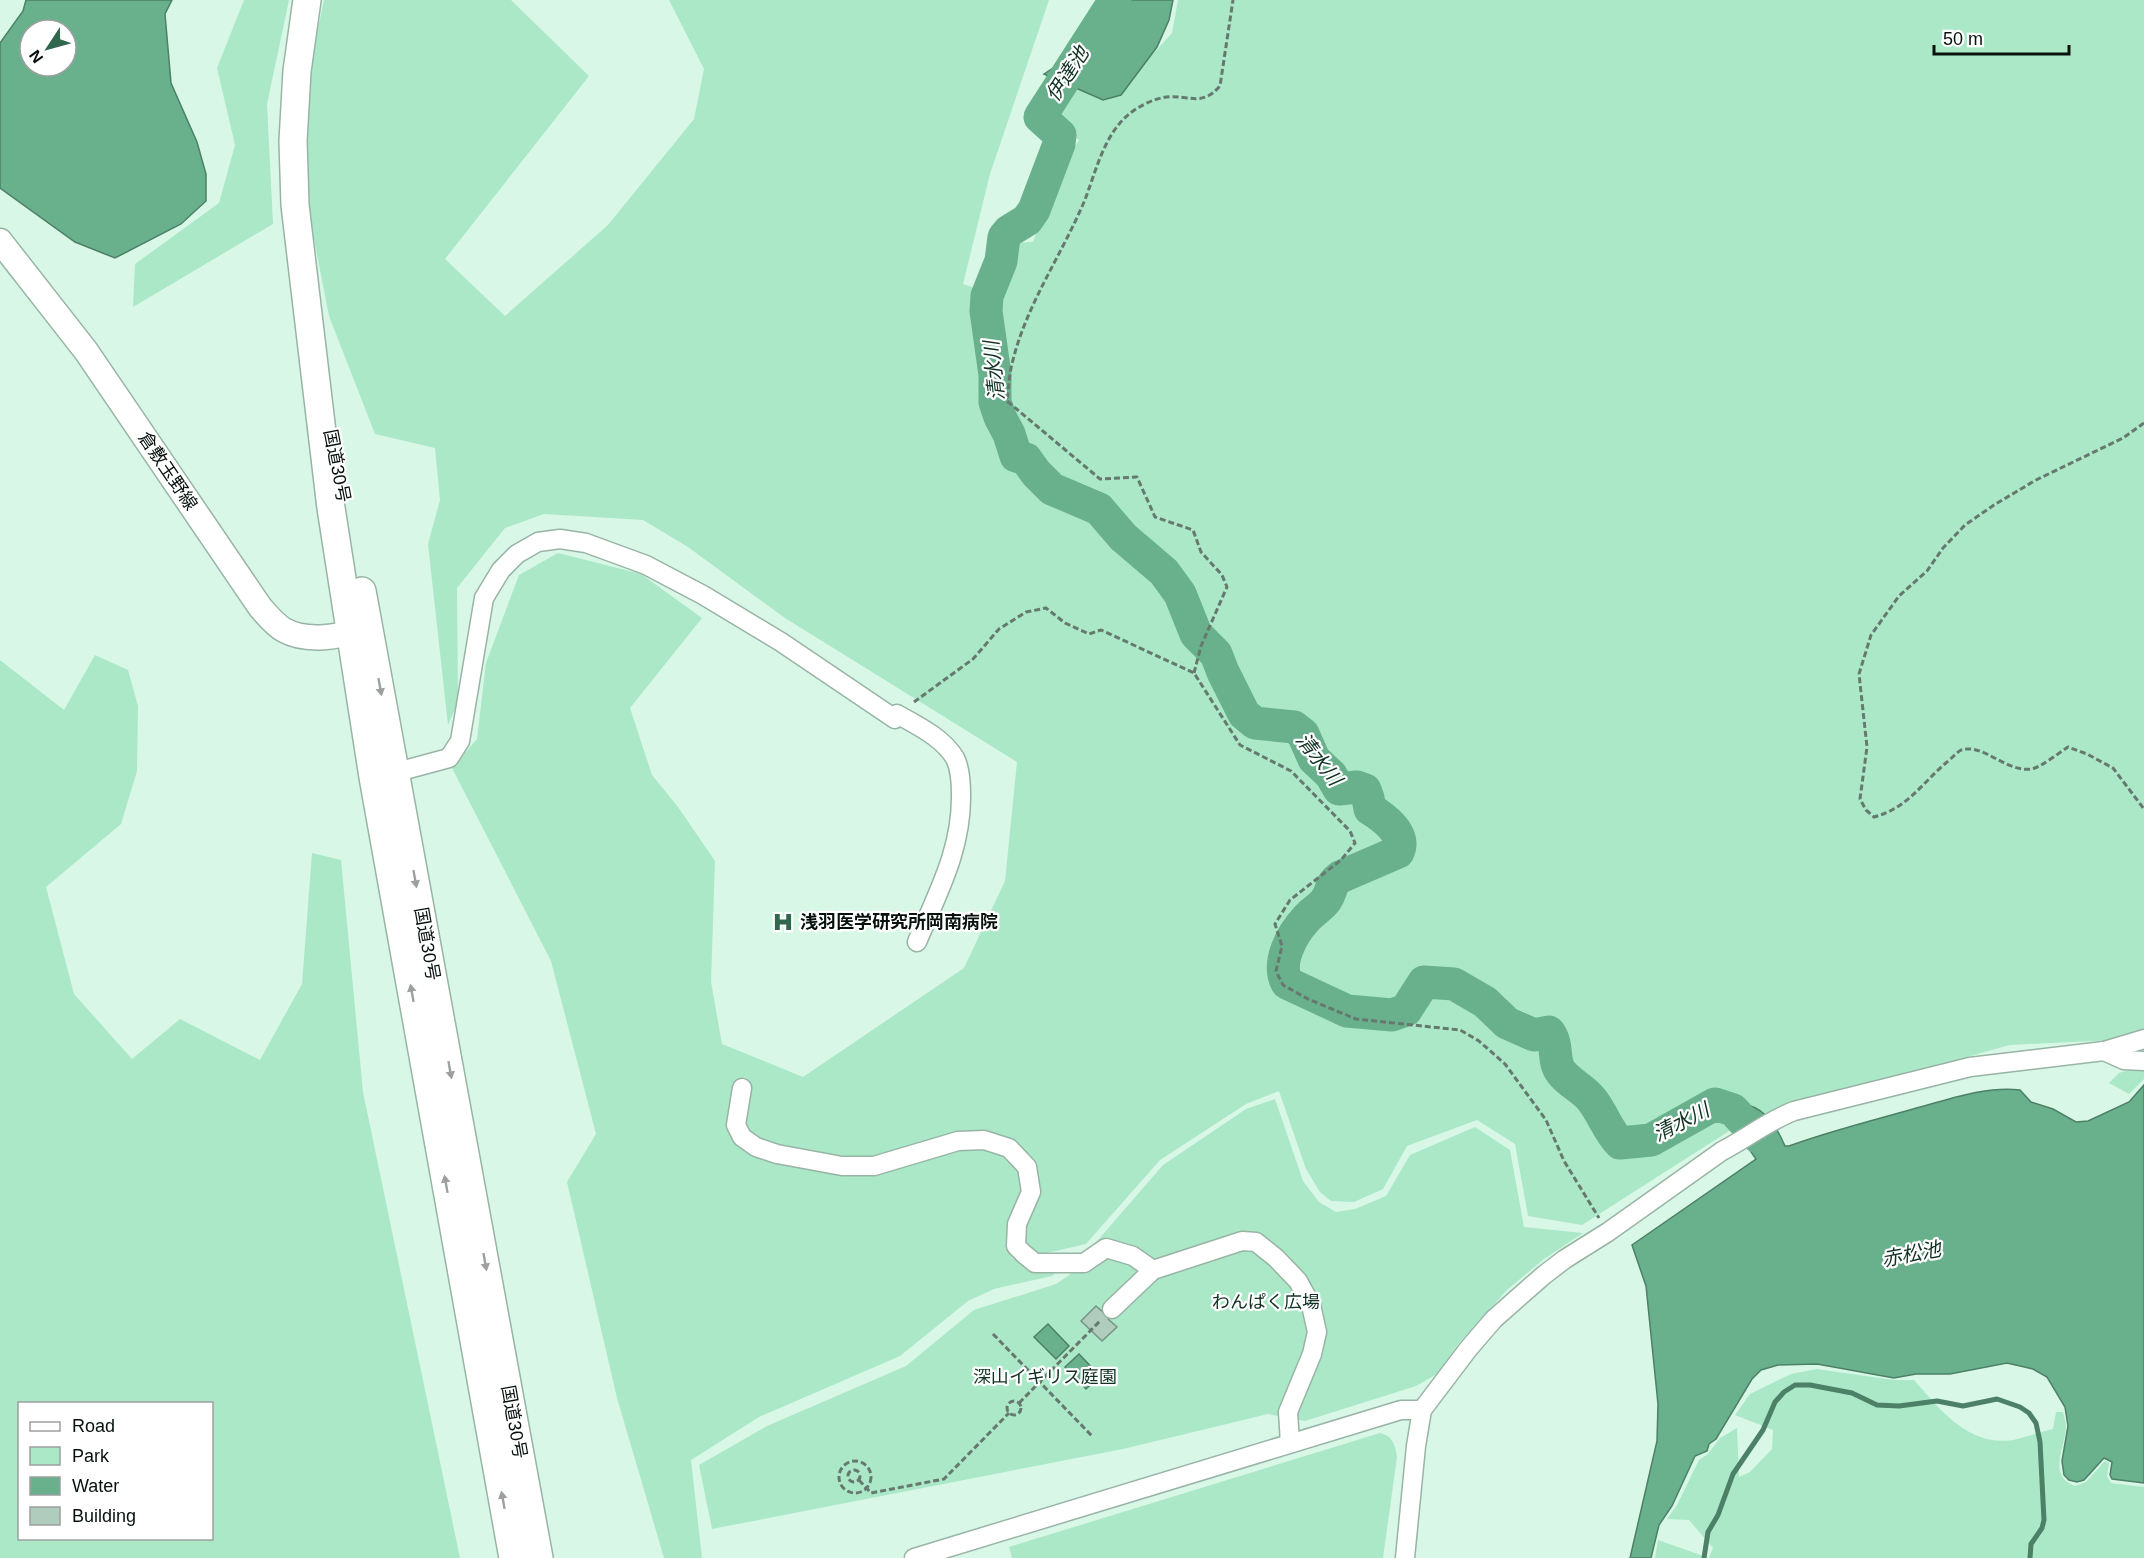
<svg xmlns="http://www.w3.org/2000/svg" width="2144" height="1558" font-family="Arial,'Noto Sans JP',sans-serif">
	<rect width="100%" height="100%" fill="#d9f7e7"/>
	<!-- green -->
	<g fill="#aae8c8" fill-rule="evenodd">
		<path d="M 244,0 L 289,0 L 267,104 L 273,224 L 133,307 L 135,264 L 219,203 L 235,145 L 217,68 Z"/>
		<path d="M 324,0 L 511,0 L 589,76 L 445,259 L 505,316 L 608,225 L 694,119 L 704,69 L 669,0 L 1049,0 L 990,174 L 963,284 L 990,293 L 1004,273 L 1011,243 L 1033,242 L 1056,178 L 1079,140 L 1051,120 L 1085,78 L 1135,74 L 1172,33 L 1178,0 L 2144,0 L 2144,1030 L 2113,1040 L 2010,1045 L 1751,1117 L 1582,1225 L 1528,1216 L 1515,1144 L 1477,1120 L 1407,1146 L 1383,1189 L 1354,1202 L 1331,1201 L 1320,1192 L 1306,1169 L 1279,1091 L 1246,1104 L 1160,1160 L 1086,1244 L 1038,1255 L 1009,1236 L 1008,1250 L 1012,1258 L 1021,1262 L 1058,1270 L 1052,1276 L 994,1289 L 968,1301 L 900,1356 L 759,1417 L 691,1460 L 702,1558 L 664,1558 L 617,1398 L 567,1182 L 596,1134 L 551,961 L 452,768 L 477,739 L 486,663 L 519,575 L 558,553 L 641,574 L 702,618 L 630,708 L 652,775 L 678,807 L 715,861 L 711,982 L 722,1044 L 803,1077 L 964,968 L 1005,881 L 1017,762 L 785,618 L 688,547 L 643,520 L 544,514 L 505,528 L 457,588 L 458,702 L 448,725 L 428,544 L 440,500 L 435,448 L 375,434 L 329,316 L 304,188 L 308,76 Z"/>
		<path d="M 95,655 L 128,670 L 138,706 L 137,771 L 121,824 L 46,887 L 74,994 L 132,1059 L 180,1019 L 260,1060 L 302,984 L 312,853 L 341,860 L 363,1092 L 460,1558 L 0,1558 L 0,660 L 64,710 ZM 20,1404 L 212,1404 L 212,1538 L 20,1538 Z"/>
		<path d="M 2137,1067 L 2144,1068 L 2144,1079 L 2129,1094 L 2109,1083 L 2119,1073 Z"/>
		<path d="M 1275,1099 L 1303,1181 L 1319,1202 L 1336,1212 L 1355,1209 L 1386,1196 L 1410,1155 L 1475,1127 L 1510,1150 L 1524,1227 L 1583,1233 L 1544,1259 L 1507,1290 L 1459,1343 L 1437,1374 L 1416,1386 L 1305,1421 L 1268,1414 L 1123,1449 L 712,1529 L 699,1465 L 767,1426 L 906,1366 L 974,1310 L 1056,1284 L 1075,1271 L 1104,1255 L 1135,1265 L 1154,1282 L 1149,1261 L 1091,1248 L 1163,1165 L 1246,1109 Z"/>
		<path d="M 1817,1369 L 1894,1380 L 1914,1380 C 1940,1409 1968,1447 2013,1440 C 2026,1437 2040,1432 2053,1429 L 2056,1412 L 2063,1412 C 2064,1416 2066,1422 2066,1426 C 2066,1447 2046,1475 2075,1486 L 2086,1482 L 2105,1461 L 2109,1463 L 2107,1476 L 2111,1483 L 2144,1487 L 2144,1558 L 1655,1558 L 1658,1540 L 1709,1558 L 1713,1548 L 1689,1520 L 1667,1519 L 1677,1505 L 1699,1460 L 1708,1454 L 1720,1438 L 1737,1428 L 1739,1477 L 1750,1472 L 1772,1449 L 1773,1430 L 1735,1415 L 1750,1394 L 1791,1374 Z"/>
		<path d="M 1380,1433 C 1393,1436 1395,1445 1397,1457 L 1383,1558 L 1012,1558 L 1009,1547 Z"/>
	</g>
	<!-- water -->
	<g fill="#69b08d" stroke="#4c8167" stroke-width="1.5" fill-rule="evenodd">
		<path d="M 26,0 L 172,0 L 165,14 L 171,83 L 197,142 L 206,174 L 206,201 L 181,224 L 115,258 L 75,242 L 0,188 L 0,43 L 23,11 ZM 30,30 L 66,30 L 66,66 L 30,66 Z"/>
		<path d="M 1101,0 L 1173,0 L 1169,20 L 1157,47 L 1121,95 L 1103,100 L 1044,74 L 1071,56 Z"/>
		<path d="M 2144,1085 L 2144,1483 L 2112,1479 L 2110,1475 L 2112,1462 L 2104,1458 L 2084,1480 L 2077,1482 L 2069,1480 L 2064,1475 L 2062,1461 L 2068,1426 L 2065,1407 L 2047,1377 L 2033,1369 L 2007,1363 L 1950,1374 L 1916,1374 L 1894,1378 L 1817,1364 L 1778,1365 L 1761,1370 L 1752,1379 L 1716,1439 L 1709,1444 L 1707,1451 L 1695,1456 L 1672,1506 L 1659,1525 L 1651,1558 L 1630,1558 L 1657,1441 L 1658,1404 L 1646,1286 L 1632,1245 L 1756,1159 L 1724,1113 L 1725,1101 C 1734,1105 1740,1103 1748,1105 C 1768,1111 1777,1128 1785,1146 L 1789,1146 C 1830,1131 1871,1121 1913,1109 C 1948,1100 1983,1086 2020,1090 L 2031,1102 L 2053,1109 L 2076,1122 L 2088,1121 L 2129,1102 Z"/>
		<path d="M 1048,1324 L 1069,1346 L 1056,1359 L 1034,1337 Z"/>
		<path d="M 1079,1354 L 1100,1376 L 1086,1389 L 1065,1367 Z"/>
	</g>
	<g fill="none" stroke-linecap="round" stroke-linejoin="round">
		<!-- stream -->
		<path stroke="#4c8167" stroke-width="5" d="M 1704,1558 L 1708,1532 L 1718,1515 L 1733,1474 L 1763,1430 L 1775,1402 L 1784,1392 L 1795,1385 L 1810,1385 L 1852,1393 L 1877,1405 L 1899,1406 L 1937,1401 L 1963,1406 L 1997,1399 L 2020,1407 L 2029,1413 L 2036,1423 L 2040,1442 L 2044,1520 L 2042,1528 L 2031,1544 L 2030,1558"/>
		<!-- river -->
		<path stroke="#69b08d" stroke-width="33" d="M 1115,0 L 1040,117 L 1060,135 L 1059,144 L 1034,210 L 1027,220 L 1009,231 L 1004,237 L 1001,261 L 987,296 L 986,311 L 995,375 L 995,402 L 1000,417 L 1009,434 L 1016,456 L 1026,459 L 1036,473 L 1052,489 L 1099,509 L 1123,537 L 1164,572 L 1180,594 L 1196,634 L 1216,654 L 1223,672 L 1244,714 L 1255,723 L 1294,727 L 1303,734 L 1314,759 L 1331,775 L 1339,789 L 1357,787 L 1365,790 L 1368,798 L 1370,809 C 1383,817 1407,834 1398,852 L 1340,877 C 1329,885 1333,890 1326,900 C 1321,907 1312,912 1306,919 C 1292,934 1276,963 1287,983 L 1347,1011 L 1392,1015 L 1406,1010 L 1424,982 L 1454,984 L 1485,1002 L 1507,1023 L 1534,1035 L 1549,1032 C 1559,1046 1552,1060 1561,1072 C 1569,1083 1584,1089 1592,1100 C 1603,1114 1608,1131 1620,1143 L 1651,1140 L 1715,1104 L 1733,1110 L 1758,1137"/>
	</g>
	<!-- building -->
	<path fill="#afccbc" stroke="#779384" stroke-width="1.5" d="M 1096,1306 L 1104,1313 L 1107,1310 L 1112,1315 L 1108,1319 L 1117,1327 L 1102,1341 L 1081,1321 Z"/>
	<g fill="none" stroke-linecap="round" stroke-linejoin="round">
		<!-- minor casing -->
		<g stroke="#98b4a5" stroke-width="21">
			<g id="minor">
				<path d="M 386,775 L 449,758 L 460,741 L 484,598 L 501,570 L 517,554 L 538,542 L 560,539 L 586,543 L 646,565 L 703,595 L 781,642 L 895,719 L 897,714 C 918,726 942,737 955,758 C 960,768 961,783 961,794 C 962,849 938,892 917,942"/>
				<path d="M 2104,1051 L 2124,1060 L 2144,1061"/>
				<path d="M 742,1088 L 736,1125 L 742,1137 L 756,1147 L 777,1154 L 842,1166 L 874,1166 L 958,1141 L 984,1140 L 1009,1148 L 1027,1167 L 1031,1192 L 1017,1224 L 1016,1246 L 1024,1254 L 1035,1263 L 1084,1263 L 1106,1248 L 1133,1256 L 1153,1270 L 1242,1241 L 1256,1242 L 1276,1258 L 1298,1281 L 1311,1305 L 1317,1332 L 1312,1354 L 1288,1412 L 1290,1443"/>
				<path d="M 1112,1309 L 1153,1270"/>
				<path d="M 914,1558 L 1401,1410 L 1422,1410"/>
				<path d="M 1405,1558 L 1416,1446 L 1422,1410 L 1469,1348 L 1494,1319 L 1544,1275 L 1565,1259 L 1608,1232 L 1722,1151 C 1747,1138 1768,1121 1794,1111 L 1970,1067 L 2104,1051 L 2144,1039"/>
			</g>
		</g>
		<!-- major casing -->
		<g stroke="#98b4a5" stroke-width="27">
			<path id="major" d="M 0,241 L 86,351 L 260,607 C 267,615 275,625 284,630 C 309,644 343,635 369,629"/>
		</g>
		<!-- highway casing -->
		<g stroke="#98b4a5" stroke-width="30">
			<g id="highway">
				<path d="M 307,0 L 297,71 L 293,141 L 295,205 L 331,508 L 373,777 L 513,1558"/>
				<path d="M 362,591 L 539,1558"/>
			</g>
		</g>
		<!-- path -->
		<g stroke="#66796f" stroke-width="3" stroke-dasharray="6 3" stroke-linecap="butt">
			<path d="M 2144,423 L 2123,438 L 2036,480 L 1994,505 L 1965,525 L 1943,548 L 1927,571 L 1899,596 L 1871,635 L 1859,674 L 1867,747 L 1860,799 L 1866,810 L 1874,817 C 1908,808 1922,783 1947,762 C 1951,759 1957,752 1961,750 C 1984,743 2006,773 2032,769 C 2041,767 2059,753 2068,747 L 2087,754 L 2113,768 L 2144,809"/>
			<path d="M 1194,673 L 1201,646 L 1227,587 L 1222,575 L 1201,552 L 1193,530 L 1155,517 L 1137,477 L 1100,479 L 1007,401 C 1009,387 1009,373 1013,360 C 1027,304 1061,256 1084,202 C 1096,172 1103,136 1129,114 C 1139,106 1153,99 1166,97 C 1190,95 1202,107 1220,86 L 1233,0"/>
			<path d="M 914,702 L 973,659 L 999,629 L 1026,612 L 1046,608 L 1065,623 L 1089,634 L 1101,630 L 1194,673 L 1240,745 L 1291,771 L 1350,831 L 1355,843 L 1341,860 L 1290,900 L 1275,924 L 1282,946 L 1276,971 L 1283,985 L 1308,999 L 1356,1019 L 1460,1030 L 1479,1041 L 1505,1064 L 1546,1120 L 1564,1161 L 1599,1218"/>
			<path d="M 993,1334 L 1092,1436"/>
			<circle cx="1014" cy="1408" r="7"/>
			<path d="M 1019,1403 L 1100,1321"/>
			<circle cx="855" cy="1477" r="16"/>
			<circle cx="854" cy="1476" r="6"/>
			<path d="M 859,1480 L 871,1493 L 944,1479 L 1009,1413"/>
		</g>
		<!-- minor -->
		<use href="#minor" stroke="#fff" stroke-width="18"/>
		<!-- major -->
		<use href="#major" stroke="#fff" stroke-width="24"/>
		<!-- highway -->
		<use href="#highway" stroke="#fff" stroke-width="27"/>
	</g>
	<!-- one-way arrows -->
	<defs><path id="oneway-solid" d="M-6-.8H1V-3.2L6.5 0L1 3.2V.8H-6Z" transform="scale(1.5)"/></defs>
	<g fill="#9ca09e">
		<use href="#oneway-solid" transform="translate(380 687) rotate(80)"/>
		<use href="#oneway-solid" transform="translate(415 879) rotate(80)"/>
		<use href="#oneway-solid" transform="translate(412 993) rotate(-100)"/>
		<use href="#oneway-solid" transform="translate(450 1070) rotate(80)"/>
		<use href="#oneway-solid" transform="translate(446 1184) rotate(-100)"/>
		<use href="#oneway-solid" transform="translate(485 1262) rotate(80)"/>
		<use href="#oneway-solid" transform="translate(503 1500) rotate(-100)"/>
	</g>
	<!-- icons -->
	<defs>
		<g id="hospital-bare" transform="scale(1.62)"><path d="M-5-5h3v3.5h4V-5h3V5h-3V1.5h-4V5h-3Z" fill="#30674e" stroke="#fff" stroke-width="2.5" paint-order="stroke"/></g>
	</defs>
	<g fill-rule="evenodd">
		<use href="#hospital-bare" x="783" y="922"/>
	</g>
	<g text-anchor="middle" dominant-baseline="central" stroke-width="4.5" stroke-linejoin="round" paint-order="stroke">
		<!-- street labels -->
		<g font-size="18" fill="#08120d" stroke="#fff">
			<text transform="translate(337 466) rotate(79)">国道30号</text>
			<text transform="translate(168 471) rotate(56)">倉敷玉野線</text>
			<text transform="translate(427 944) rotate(80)">国道30号</text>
			<text transform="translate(514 1422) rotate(80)">国道30号</text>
		</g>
		<!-- poi labels -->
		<g font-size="18" font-weight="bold" fill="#08120d" stroke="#fff" text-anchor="start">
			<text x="800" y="922">浅羽医学研究所岡南病院</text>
		</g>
		<!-- park labels -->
		<g font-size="18" fill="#113223" stroke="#fff">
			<text x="1266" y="1302">わんぱく広場</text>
			<text x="1045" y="1377">深山イギリス庭園</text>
		</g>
		<!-- water labels -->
		<g font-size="20" font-style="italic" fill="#113223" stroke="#fff">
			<text transform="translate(1067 74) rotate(-57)">伊達池</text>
			<text transform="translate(994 371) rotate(-96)">清水川</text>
			<text transform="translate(1319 759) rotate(52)">清水川</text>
			<text transform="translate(1681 1122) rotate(-27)">清水川</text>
			<text transform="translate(1911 1254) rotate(-11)">赤松池</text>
		</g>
	</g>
	<!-- legend -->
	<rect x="18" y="1402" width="195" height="138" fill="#ffffff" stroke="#9ca09e" stroke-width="1.5"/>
	<rect x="30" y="1422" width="30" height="9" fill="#ffffff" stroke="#9ca09e" stroke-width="1.5"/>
	<text x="72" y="1432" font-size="18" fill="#08120d">Road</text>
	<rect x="30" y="1447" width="30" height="18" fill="#aae8c8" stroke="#9ca09e" stroke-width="1.5"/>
	<text x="72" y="1462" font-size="18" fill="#08120d">Park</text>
	<rect x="30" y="1477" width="30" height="18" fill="#69b08d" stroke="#9ca09e" stroke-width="1.5"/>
	<text x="72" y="1492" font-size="18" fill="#08120d">Water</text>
	<rect x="30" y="1507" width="30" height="18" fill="#afccbc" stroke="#9ca09e" stroke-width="1.5"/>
	<text x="72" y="1522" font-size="18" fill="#08120d">Building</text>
	<!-- north arrow -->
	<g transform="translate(48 48) rotate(234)"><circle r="28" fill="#ffffff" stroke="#9ca09e" stroke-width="1.5"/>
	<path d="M0-4.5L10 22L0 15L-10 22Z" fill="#30674e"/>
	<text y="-9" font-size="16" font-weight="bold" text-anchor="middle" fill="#08120d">N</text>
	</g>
	<!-- scale -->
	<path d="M1934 45v9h135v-9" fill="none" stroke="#08120d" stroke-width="3"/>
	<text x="1943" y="45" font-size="18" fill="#08120d" stroke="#ffffff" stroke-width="4.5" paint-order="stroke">50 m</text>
</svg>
